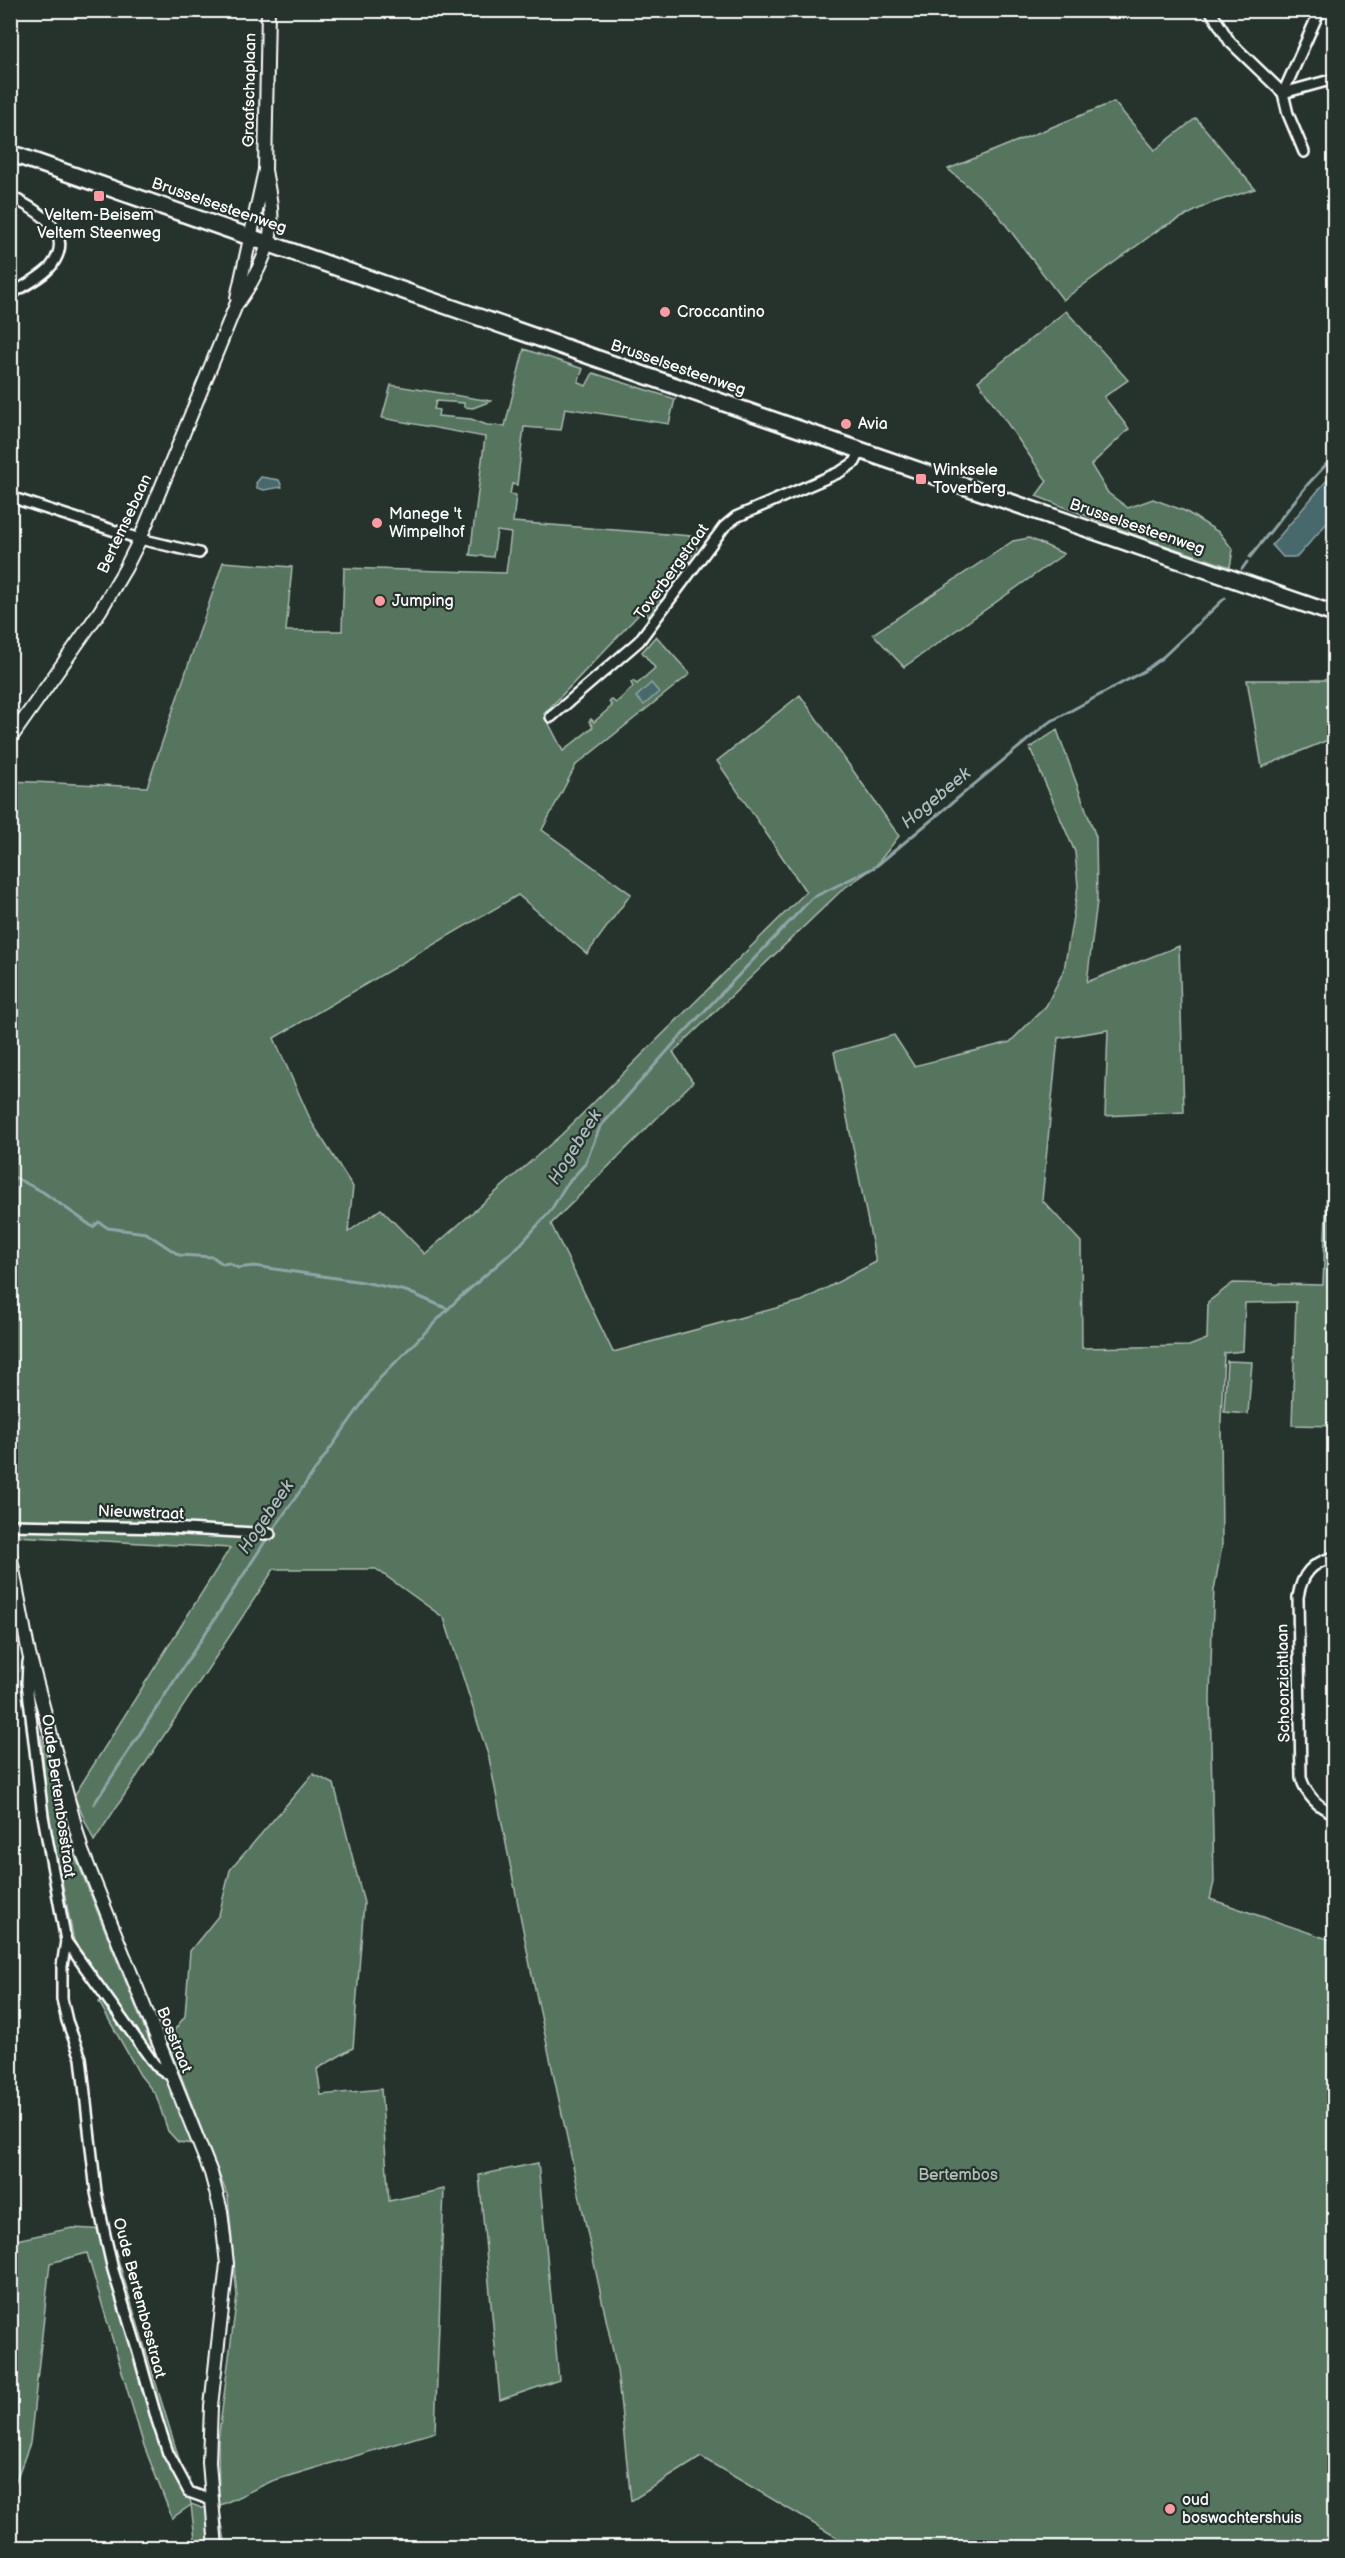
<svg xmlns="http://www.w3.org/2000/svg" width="1345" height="2558" font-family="'Balsamiq Sans',sans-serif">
	<rect width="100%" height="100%" fill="#26332d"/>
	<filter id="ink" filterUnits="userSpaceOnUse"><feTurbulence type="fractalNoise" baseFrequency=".0167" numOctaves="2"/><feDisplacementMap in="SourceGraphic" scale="12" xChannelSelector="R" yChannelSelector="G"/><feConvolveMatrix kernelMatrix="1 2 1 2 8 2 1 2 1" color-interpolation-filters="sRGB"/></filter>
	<g filter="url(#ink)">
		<!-- green -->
		<g fill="#54755f" stroke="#aabaaf" stroke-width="1.5">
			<path d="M 1114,102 L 1155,150 L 1196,118 L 1255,189 L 1209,204 L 1161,228 L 1063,300 L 993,208 L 948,169 Z"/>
			<path d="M 1066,311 L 1128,380 L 1104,397 L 1129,429 L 1091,465 L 1108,493 L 1128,508 L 1153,499 L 1185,511 L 1220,533 L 1233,550 L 1230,567 L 1135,535 L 1036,496 L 1047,481 L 978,381 Z"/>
			<path d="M 524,349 L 583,369 L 578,382 L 586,386 L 593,373 L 675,399 L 669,424 L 565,408 L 561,430 L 524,427 L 517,485 L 512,484 L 510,494 L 516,495 L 513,522 L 692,536 L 697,548 L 667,592 L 663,591 L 660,587 L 655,590 L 661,601 L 650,617 L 643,610 L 544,714 L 563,751 L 593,727 L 589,721 L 591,719 L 594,722 L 612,706 L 609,702 L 612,700 L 616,703 L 633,687 L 631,683 L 633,681 L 637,684 L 655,668 L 642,652 L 656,636 L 690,674 L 576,765 L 542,830 L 631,894 L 587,954 L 518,895 L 274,1038 L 312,1123 L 353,1187 L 348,1232 L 381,1209 L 425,1254 L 561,1135 L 806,892 L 717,761 L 800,695 L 899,836 L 875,867 L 843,889 L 673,1052 L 693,1082 L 551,1224 L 613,1352 L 802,1301 L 876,1262 L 834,1052 L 894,1035 L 914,1066 L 1010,1042 L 1046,1006 L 1064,970 L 1078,886 L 1075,852 L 1030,748 L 1057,730 L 1096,837 L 1097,901 L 1087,982 L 1179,946 L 1184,1112 L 1105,1116 L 1108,1030 L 1058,1038 L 1042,1200 L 1081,1242 L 1082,1348 L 1189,1346 L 1207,1339 L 1208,1302 L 1233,1283 L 1323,1285 L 1330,1118 L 1334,1117 L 1334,1426 L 1292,1425 L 1296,1302 L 1245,1303 L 1243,1351 L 1224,1353 L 1221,1421 L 1222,1546 L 1214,1590 L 1212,1631 L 1210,1698 L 1214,1882 L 1210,1899 L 1334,1941 L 1334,2547 L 853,2547 L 701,2457 L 631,2501 L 617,2370 L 531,1970 L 489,1758 L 444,1618 L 376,1569 L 274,1569 L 94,1841 L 74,1796 L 230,1548 L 15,1536 L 10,1508 L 10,781 L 147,787 L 223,562 L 292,567 L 286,631 L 342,631 L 344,568 L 506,573 L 511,533 L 497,531 L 493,557 L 470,555 L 485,437 L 382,418 L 391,385 L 491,401 L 473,408 L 464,407 L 464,403 L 436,401 L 434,409 L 439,410 L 438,416 L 471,419 L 487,425 L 505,426 Z"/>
			<path d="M 1029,538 L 1064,554 L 904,667 L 873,634 L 1013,541 Z"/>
			<path d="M 1334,655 L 1334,748 L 1328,740 L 1262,767 L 1247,680 L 1326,680 Z"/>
			<path d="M 1227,1361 L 1252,1362 L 1248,1414 L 1224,1412 Z"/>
			<path d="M 41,1735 L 75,1856 L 152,2047 L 148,2048 L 74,1941 L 48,1813 Z"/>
			<path d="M 313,1774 L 334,1784 L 364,1903 L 353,2048 L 317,2069 L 321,2095 L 381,2089 L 389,2201 L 444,2189 L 435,2432 L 272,2481 L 219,2506 L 226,2547 L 196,2547 L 191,2505 L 172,2518 L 143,2443 L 87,2253 L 50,2263 L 30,2443 L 11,2494 L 11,2241 L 72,2228 L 109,2230 L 187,2485 L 191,2504 L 202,2508 L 219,2506 L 218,2441 L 237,2296 L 228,2197 L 167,2040 L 185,2016 L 190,1951 L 219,1915 L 230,1870 Z"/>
			<path d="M 103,2000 L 156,2073 L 165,2078 L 193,2144 L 178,2142 L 168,2131 L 156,2095 L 140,2075 L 99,2002 Z"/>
			<path d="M 538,2163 L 559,2380 L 500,2400 L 479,2175 Z"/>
		</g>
		<!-- water -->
		<g fill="#46696c" stroke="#90a5a7" stroke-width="1.5">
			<path d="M 261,477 L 279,480 L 282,487 L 264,490 L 257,488 L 256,483 Z"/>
			<path d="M 1327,480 L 1334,480 L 1334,515 L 1297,557 L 1283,557 L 1272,545 Z"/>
			<path d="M 651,683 L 659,692 L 644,705 L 636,697 Z"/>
		</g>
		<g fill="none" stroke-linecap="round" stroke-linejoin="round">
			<!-- stream -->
			<g stroke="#90a5a7" stroke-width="3">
				<path d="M 1250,557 L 1308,484 L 1334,456"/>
				<path d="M 1242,569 L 1247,562"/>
				<path d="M 10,1175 L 43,1192 L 93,1227 L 99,1222 L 108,1228 L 146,1233 L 179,1255 L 213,1257 L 223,1264 L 229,1263 L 238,1268 L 254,1266 L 363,1282 L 406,1291 L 448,1309"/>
				<path d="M 272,1531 L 380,1378 L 457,1300 L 521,1244 L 551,1210 L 566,1185 L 585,1164 L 600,1127 L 678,1039 L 812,898 L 875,867 L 1048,723 L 1144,671 L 1163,657 L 1225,598"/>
				<path d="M 94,1804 L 268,1537"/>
			</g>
			<!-- minor casing -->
			<g stroke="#fff" stroke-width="14">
				<g id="minor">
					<path d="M 1210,10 L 1230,42 L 1283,93 L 1334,79"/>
					<path d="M 1304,152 L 1288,114 L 1283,93 L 1320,10"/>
					<path d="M 10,196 C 34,209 77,230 52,265 C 43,277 23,286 10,295"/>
					<path d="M 10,497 L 140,539 L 199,553"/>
					<path d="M 551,717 L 639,641 L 724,527 L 736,517 L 840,472 L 855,462 L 861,450"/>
					<path d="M 10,1525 L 169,1528 L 270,1534"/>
					<path d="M 1334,1557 C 1312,1563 1302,1573 1298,1597 L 1301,1778 C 1307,1796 1317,1807 1334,1813"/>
					<path d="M 28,1662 L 27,1683 L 43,1816 L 66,1941 L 62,1966 L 62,1999 L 67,2021 L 81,2058 L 96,2192 L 105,2235 L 113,2270 L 136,2345 L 157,2420 L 168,2453 L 189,2492 L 211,2500"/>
					<path d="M 66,1941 L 155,2065 L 171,2076"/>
				</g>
			</g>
			<!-- tertiary casing -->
			<g stroke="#fff" stroke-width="16">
				<g id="tertiary">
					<path d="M 237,298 L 265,170 L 268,10"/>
					<path d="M 10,739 L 100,611 L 125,569 L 140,539 L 236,305 C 252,284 269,253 271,227 C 273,208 268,188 265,170"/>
					<path d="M 10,1554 L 29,1654 L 82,1851 L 211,2173 L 221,2211 L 227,2264 L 211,2406 L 209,2462 L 216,2548"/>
				</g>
			</g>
			<!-- primary casing -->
			<g stroke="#fff" stroke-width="20">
				<path id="primary" d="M 10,153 L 767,418 L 1334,614"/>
			</g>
			<!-- minor -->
			<use href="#minor" stroke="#26332d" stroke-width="9"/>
			<!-- tertiary -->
			<use href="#tertiary" stroke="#26332d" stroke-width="12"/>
			<!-- primary -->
			<use href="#primary" stroke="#26332d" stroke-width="15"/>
		</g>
	</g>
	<!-- markers -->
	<g fill="#ff9aa2" stroke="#26332d" stroke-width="2">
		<rect x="93" y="190" width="12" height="12" rx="3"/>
		<circle cx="665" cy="312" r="6"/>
		<circle cx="846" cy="424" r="6"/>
		<rect x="915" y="473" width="12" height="12" rx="3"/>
		<circle cx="377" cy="523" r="6"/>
		<circle cx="380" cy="601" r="6"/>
		<circle cx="1170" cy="2509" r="6"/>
	</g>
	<g text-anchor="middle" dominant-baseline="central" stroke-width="4.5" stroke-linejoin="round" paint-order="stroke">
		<!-- street labels -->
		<g font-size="16" fill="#fff" stroke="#26332d">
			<text transform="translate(250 90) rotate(-89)">Graafschaplaan</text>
			<text transform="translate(219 206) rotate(19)">Brusselsesteenweg</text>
			<text transform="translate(678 368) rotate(19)">Brusselsesteenweg</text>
			<text transform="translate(125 524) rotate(-65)">Bertemsebaan</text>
			<text transform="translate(1137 527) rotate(19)">Brusselsesteenweg</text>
			<text transform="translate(672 572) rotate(-54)">Toverbergstraat</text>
			<text transform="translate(141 1513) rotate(2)">Nieuwstraat</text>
			<text transform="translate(1284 1683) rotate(-91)">Schoonzichtlaan</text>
			<text transform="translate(58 1796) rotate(82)">Oude Bertembosstraat</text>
			<text transform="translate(174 2040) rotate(68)">Bosstraat</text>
			<text transform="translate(139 2298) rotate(75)">Oude Bertembosstraat</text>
		</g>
		<!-- poi labels -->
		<g font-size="16" fill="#fff" stroke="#26332d" text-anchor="start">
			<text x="99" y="215" text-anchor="middle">Veltem-Beisem<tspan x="99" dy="18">Veltem Steenweg</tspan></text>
			<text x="677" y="312">Croccantino</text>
			<text x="858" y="424">Avia</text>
			<text x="933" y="470">Winksele<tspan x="933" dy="18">Toverberg</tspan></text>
			<text x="389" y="514">Manege 't<tspan x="389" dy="18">Wimpelhof</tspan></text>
			<text x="392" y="601">Jumping</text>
			<text x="1182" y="2500">oud<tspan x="1182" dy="18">boswachtershuis</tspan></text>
		</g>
		<!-- park labels -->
		<g font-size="16" fill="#b2c1b7" stroke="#26332d">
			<text x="958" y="2175">Bertembos</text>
		</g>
		<!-- water labels -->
		<g font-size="18" font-style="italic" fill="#acbcbd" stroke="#26332d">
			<text transform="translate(936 798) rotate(-40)">Hogebeek</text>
			<text transform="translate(575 1147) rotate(-58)">Hogebeek</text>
			<text transform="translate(266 1517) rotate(-56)">Hogebeek</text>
		</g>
	</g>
	<!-- margin -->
	<rect width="1345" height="2558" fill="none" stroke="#26332d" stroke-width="36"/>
	<rect x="18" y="18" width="1309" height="2522" fill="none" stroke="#fff" stroke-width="2" filter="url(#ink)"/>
</svg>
